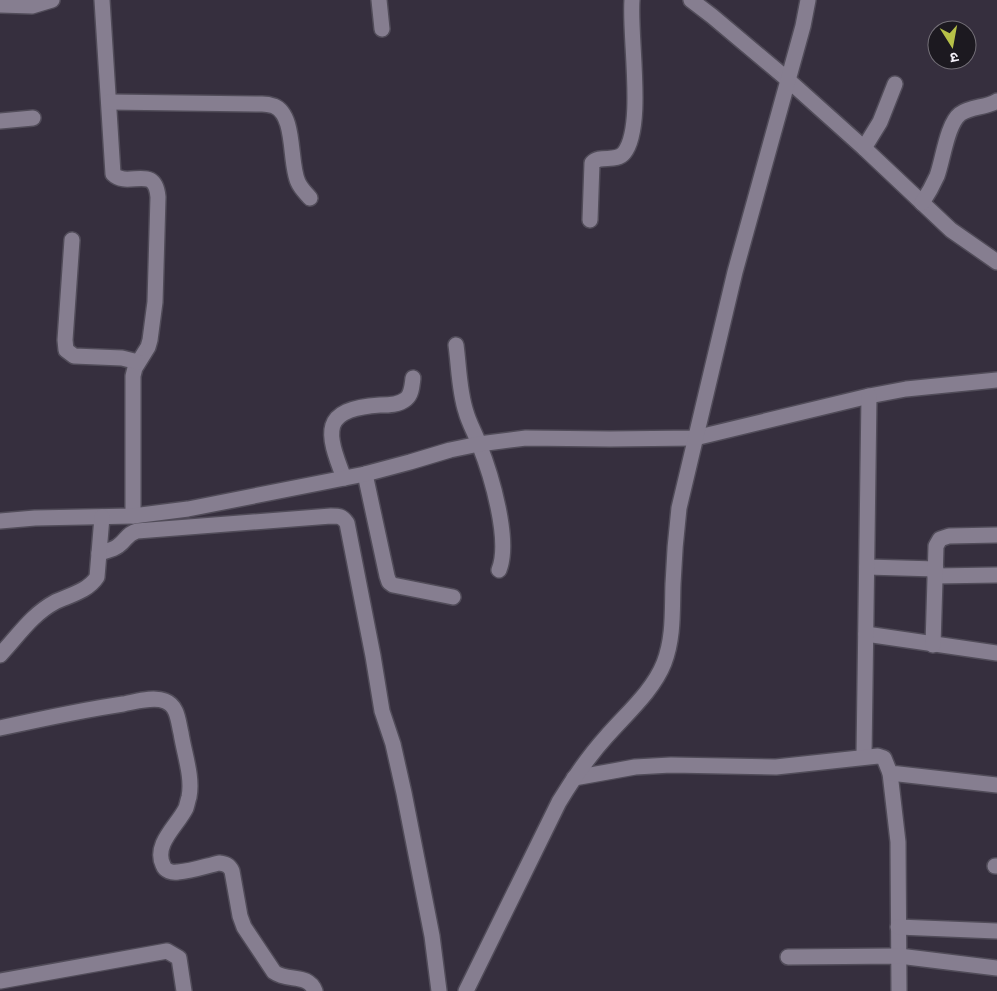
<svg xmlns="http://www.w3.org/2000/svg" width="997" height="991" font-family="'Roboto Serif','Noto Sans Devanagari',serif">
	<rect width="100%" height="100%" fill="#362f3e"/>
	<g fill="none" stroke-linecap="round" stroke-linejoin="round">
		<!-- minor casing -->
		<g stroke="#514c59" stroke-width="18">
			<g id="minor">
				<path d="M 102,0 L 113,174 C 128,189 155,163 158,197 L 155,302 L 150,340 L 148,347 L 135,368 L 133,376 L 133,516"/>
				<path d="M 379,0 L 382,29"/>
				<path d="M 691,0 L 712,16 L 787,79 L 864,148 L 951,230 L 997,262"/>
				<path d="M 0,5 L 32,6 L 52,0"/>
				<path d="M 109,102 L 262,104 C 266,104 271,105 274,106 C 296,115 289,163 298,182 C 301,189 306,193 310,198"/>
				<path d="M 0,121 L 33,118"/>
				<path d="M 864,148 L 880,122 L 895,84"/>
				<path d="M 922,203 C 928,194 933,185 937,176 C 943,160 947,124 960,114 C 971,106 986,108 997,101"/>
				<path d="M 590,220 L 592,163 C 600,154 616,163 624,153 C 645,127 629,36 632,0"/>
				<path d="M 72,240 L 65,340 L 66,350 L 74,356 L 122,358 L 138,362"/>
				<path d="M 456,345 C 459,367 459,391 466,412 C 469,423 475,433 479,444 C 491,474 511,540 499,570"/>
				<path d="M 365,474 L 387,576 L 389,582 L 393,585 L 453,597"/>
				<path d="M 344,478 C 326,432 320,409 380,405 C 388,405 399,405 406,399 C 412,394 412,385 413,378"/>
				<path d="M 0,521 L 35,518 L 133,516 L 188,509 L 365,474 L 410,462 L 450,450 L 479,444 L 526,438 L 610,439 L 695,438 L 869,396 L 906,389 L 997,380"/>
				<path d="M 99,553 C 105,551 113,550 118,546 C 127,540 126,534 137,531 L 331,516 C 339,516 342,516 347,523 L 373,656 L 382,711 L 393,744 L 404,793 L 432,936 L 439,991"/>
				<path d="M 867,567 L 936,569"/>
				<path d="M 935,576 L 997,575"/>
				<path d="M 866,634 L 997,653"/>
				<path d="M 933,645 L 936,546 L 940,539 L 949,536 L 997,535"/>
				<path d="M 0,655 C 18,636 31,615 55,602 C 70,595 88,591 97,577 L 102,517"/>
				<path d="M 0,728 C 41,719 82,710 123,704 C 135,702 153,696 165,701 C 178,706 178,721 181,733 C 184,753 193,777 189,797 C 188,800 187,805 186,808 C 178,825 153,844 163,865 C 165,871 172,873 178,872 C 192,871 206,866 219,863 C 226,864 229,865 232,871 L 240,916 L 244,927 L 274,972 C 288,982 308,973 315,991"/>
				<path d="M 864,756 L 869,396"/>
				<path d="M 890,773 L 898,842 L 899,991"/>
				<path d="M 574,778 L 635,767 L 671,765 L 776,767 L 878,756 L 884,758 L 890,773 L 997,785"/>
				<path d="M 995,866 L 997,866"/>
				<path d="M 898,927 L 997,931"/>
				<path d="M 788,957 L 899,956 L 997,968"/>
				<path d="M 0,981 L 167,951 L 179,958 L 184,991"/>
				<path d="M 466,991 L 559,802 C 573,779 588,757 606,737 C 626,714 653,691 664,663 C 674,637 672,610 673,584 C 674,558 676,533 679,508 L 735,272 L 803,26 L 808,0"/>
			</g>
		</g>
		<!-- minor -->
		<use href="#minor" stroke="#867e90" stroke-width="15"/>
	</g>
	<!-- north arrow -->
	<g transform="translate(952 45) rotate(169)"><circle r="24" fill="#1c1920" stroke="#747078"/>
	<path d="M0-4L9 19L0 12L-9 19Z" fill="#b7c148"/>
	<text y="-8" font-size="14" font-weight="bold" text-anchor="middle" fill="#f7f3fc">उ</text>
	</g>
</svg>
